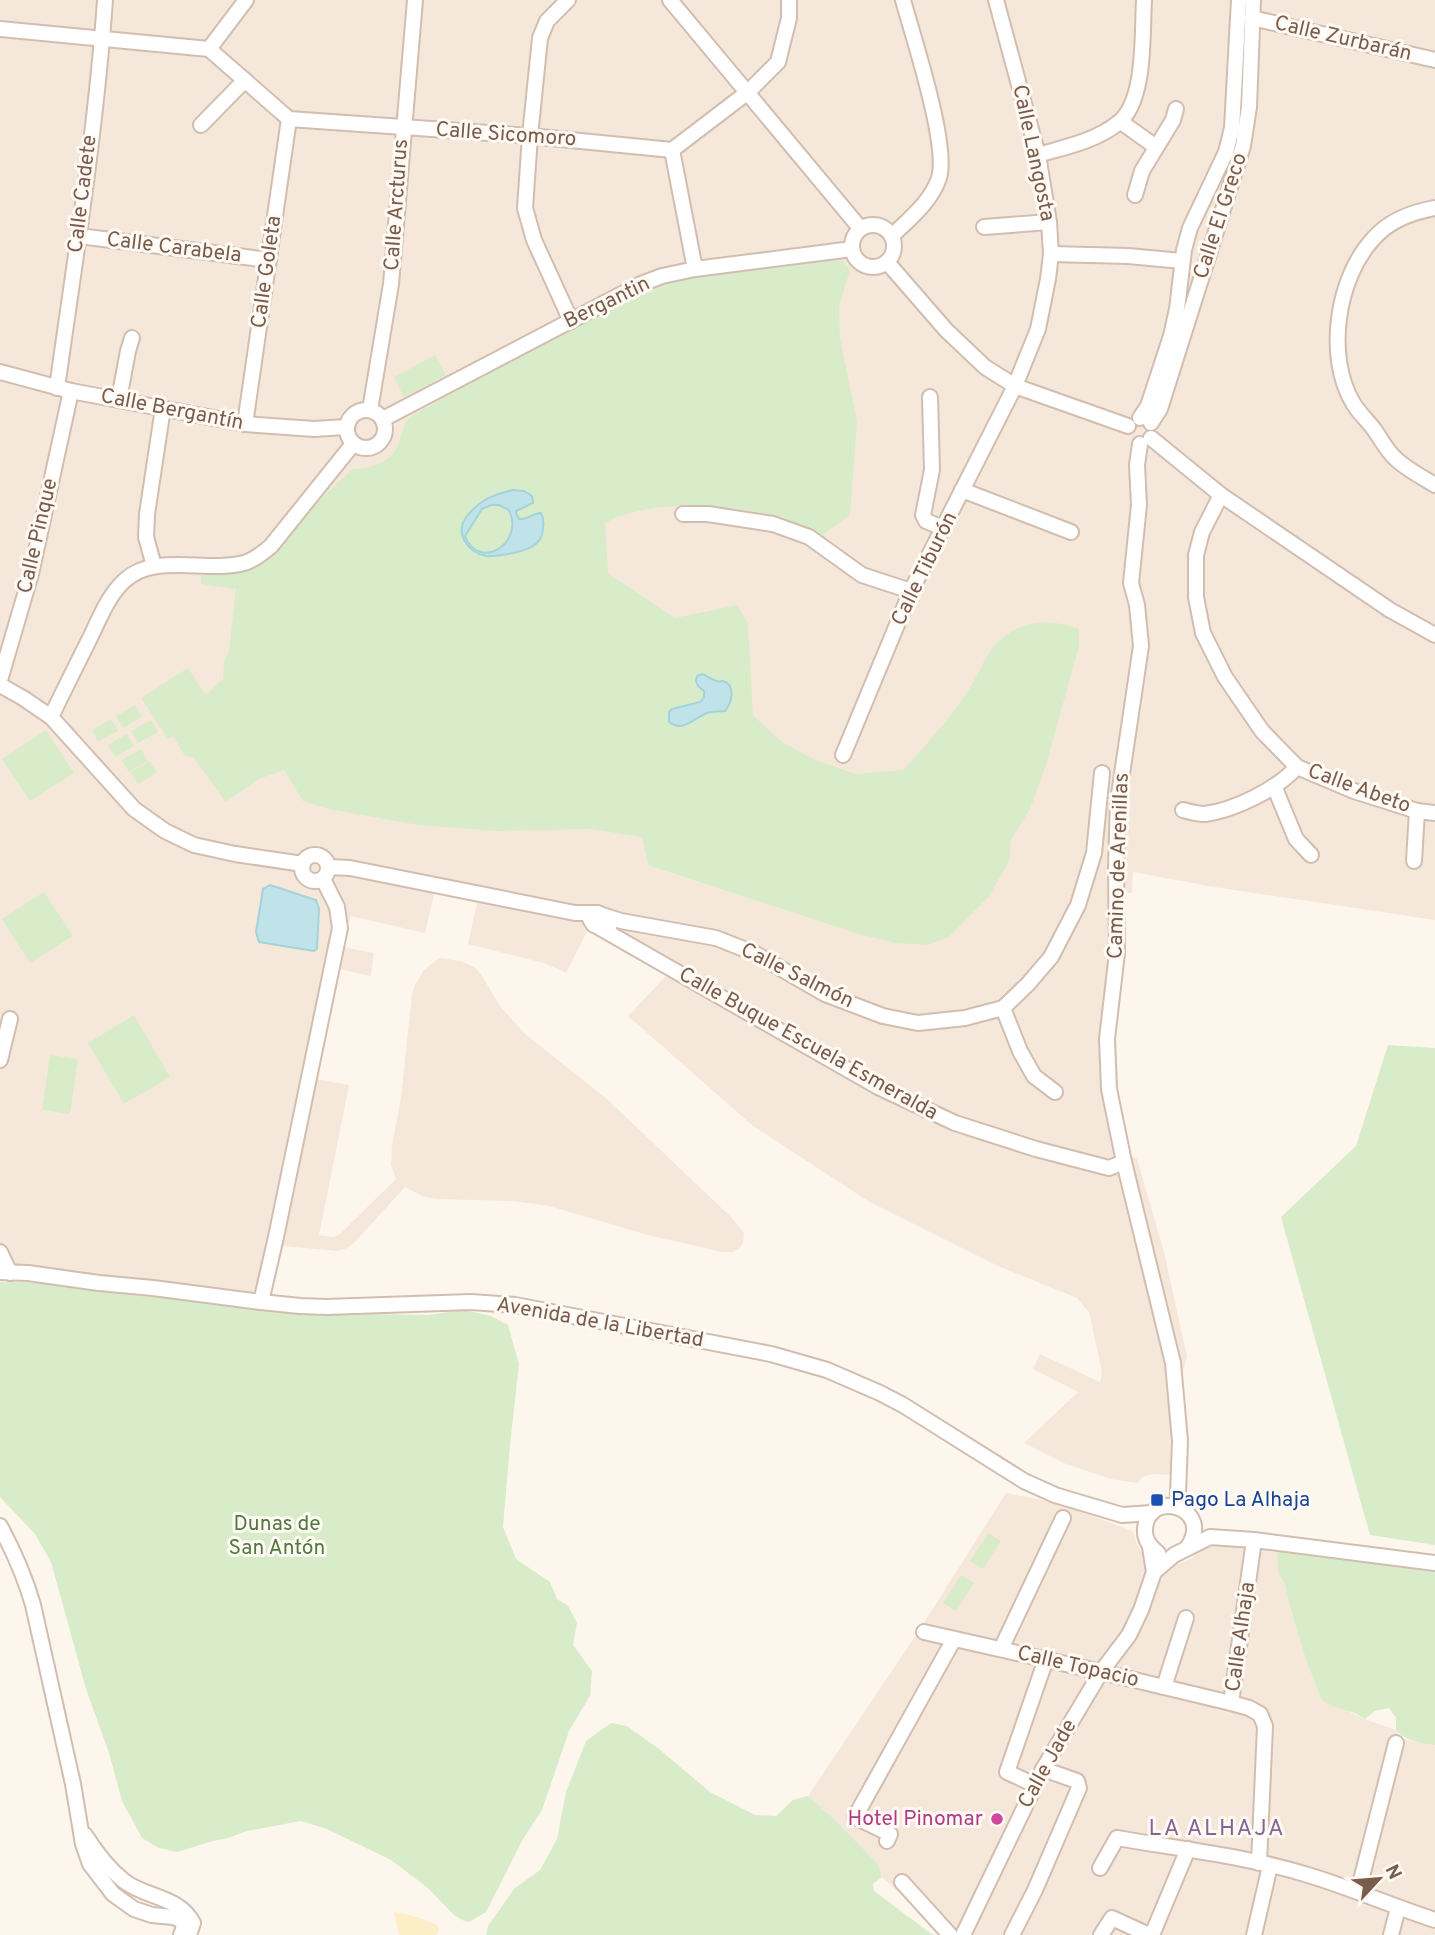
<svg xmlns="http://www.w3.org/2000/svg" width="1435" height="1935" font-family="Overpass,sans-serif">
	<rect width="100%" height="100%" fill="#fdf6ec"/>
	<!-- residential -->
	<g fill="#f5e8da">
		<path d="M 0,0 L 1435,0 L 1435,920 L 1214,887 L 1133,872 L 1132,893 L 1118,893 L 1104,1032 L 1126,1153 L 1137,1159 L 1164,1252 L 1187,1357 L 1171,1413 L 1170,1475 L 1153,1474 L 1143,1477 L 1137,1483 L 1111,1479 L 1066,1464 L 1024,1443 L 1078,1392 L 1033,1369 L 1040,1354 L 1100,1382 L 1102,1372 L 1089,1312 L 1077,1298 L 998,1266 L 868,1201 L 753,1126 L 628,1016 L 667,975 L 589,928 L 566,973 L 544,963 L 468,944 L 479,894 L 436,886 L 425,933 L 351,916 L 349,922 L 330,926 L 343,947 L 374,953 L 371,976 L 339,969 L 316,1079 L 349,1085 L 319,1235 L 333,1237 L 340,1234 L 396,1179 L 391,1165 L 392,1145 L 401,1098 L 412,994 L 415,985 L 424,970 L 439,958 L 461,961 L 476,968 L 482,976 L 500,1006 L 525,1034 L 607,1099 L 732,1218 L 744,1233 L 743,1243 L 739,1249 L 733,1252 L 722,1252 L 648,1235 L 549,1206 L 513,1201 L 437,1199 L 422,1196 L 405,1187 L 354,1243 L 347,1248 L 338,1251 L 283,1246 L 280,1248 L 271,1292 L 253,1294 L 252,1301 L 0,1272 Z"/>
		<path d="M 1006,1493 L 1053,1502 L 1133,1531 L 1137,1544 L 1145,1557 L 1170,1567 L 1192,1558 L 1203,1546 L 1214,1543 L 1282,1549 L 1279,1575 L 1285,1584 L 1289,1603 L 1305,1657 L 1321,1699 L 1365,1719 L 1396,1730 L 1403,1738 L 1413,1742 L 1435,1745 L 1435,1935 L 944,1935 L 882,1877 L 879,1865 L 835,1820 L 808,1796 L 922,1626 Z"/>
	</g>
	<!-- green -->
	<g fill="#d8ecc9">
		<path d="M 842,260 L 850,270 L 839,306 L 840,339 L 857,421 L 850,515 L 820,537 L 789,522 L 784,517 C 730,507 655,496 605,523 L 608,573 L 675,618 L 737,605 L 748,624 L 753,715 L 782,742 L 815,760 L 856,774 L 903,770 C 926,745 949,720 968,691 C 977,678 982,662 992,649 C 1013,621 1048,617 1079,629 L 1079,646 L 1046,765 L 1030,809 L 1011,840 L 1009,861 L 989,896 L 949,937 L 928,945 L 896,943 L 859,934 L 648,865 L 642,837 L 591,829 L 497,831 L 418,825 L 329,809 L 303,801 L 284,770 L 259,779 L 226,802 L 194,758 L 185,756 L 173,736 L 168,739 L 141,698 L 188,668 L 206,695 L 223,679 L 224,662 L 229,651 L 236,589 L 201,584 L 201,573 L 239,571 L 259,565 L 276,553 L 322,497 L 353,469 C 374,468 393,462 400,440 C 402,432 404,425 408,418 L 525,353 L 662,284 L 682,279 L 807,262 Z"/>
		<path d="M 435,355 L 446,375 L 404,397 L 394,377 Z"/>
		<path d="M 135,705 L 142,717 L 123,728 L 116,716 Z"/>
		<path d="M 111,719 L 118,731 L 98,742 L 92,730 Z"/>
		<path d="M 151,720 L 158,732 L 138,743 L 131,731 Z"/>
		<path d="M 46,730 L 74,773 L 30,801 L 2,759 Z"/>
		<path d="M 127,734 L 134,746 L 115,757 L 108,745 Z"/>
		<path d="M 141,749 L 148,761 L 129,772 L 122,760 Z"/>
		<path d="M 150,761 L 157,773 L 138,784 L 131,772 Z"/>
		<path d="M 44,892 L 73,936 L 30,963 L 2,919 Z"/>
		<path d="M 134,1015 L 170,1077 L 124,1104 L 88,1043 Z"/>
		<path d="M 1388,1045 L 1435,1048 L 1435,1545 L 1370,1535 L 1281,1217 L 1356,1146 Z"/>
		<path d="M 50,1055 L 78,1059 L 70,1114 L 42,1110 Z"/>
		<path d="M 0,1282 C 17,1282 34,1282 50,1284 C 92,1288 134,1301 177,1294 L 316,1313 L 428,1315 L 464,1310 L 491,1316 L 508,1325 L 519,1364 L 510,1445 L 503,1527 L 516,1559 L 550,1582 L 557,1599 L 568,1606 L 577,1623 L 573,1645 L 592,1671 L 590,1696 L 569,1731 L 542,1810 L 523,1839 L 486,1912 L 469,1922 L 462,1920 L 453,1914 L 428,1888 L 391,1860 L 327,1829 L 301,1821 L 247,1831 L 228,1838 L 213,1841 L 177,1852 L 159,1848 L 142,1838 L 122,1801 L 109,1753 L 86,1689 L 51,1562 L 35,1534 L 0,1497 Z"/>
		<path d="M 988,1533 L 1001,1541 L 983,1569 L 970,1561 Z"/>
		<path d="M 1282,1549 L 1435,1568 L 1435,1745 C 1419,1743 1408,1742 1396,1730 L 1396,1718 L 1389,1708 L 1375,1711 L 1365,1719 L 1355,1713 L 1332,1706 L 1321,1699 L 1305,1657 L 1289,1603 L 1285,1584 L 1279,1575 L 1277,1555 Z"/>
		<path d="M 961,1575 L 974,1583 L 956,1611 L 943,1603 Z"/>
		<path d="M 611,1723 L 627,1726 L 659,1749 L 710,1792 L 755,1815 L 776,1816 L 793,1800 L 808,1796 L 835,1820 L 879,1865 L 882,1877 L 873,1884 L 874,1891 L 933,1935 L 486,1935 L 488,1926 L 514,1889 L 540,1870 L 557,1839 L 566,1792 L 586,1741 Z"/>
	</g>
	<!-- sand -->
	<path fill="#fcefc7" d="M 394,1912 C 409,1914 424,1919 437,1925 L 439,1930 L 437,1935 L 399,1935 Z"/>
	<!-- water -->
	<g fill="#bfe3e8" stroke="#a5d3da" stroke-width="2" fill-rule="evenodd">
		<path d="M 513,490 L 524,491 L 532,496 L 533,503 L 516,511 L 516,513 L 519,519 C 527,520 533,513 541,513 C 544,518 544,522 543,528 C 543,547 524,551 508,554 C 501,555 493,557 486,556 C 467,552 454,533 467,516 C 479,501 493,494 513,490 ZM 491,505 L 499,505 L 509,510 C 525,543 479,572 465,536 L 482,509 Z"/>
		<path d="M 702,674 C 708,676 712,680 717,681 C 719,682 721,681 723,681 C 737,685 731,704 725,711 C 720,712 713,711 707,713 C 694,718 683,733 669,722 L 669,712 L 672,709 L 700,702 L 704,697 L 704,691 L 698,686 L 696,681 L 697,676 Z"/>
		<path d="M 270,885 L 316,900 L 319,909 L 317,949 L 314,951 L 259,942 L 256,932 L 263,889 Z"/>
	</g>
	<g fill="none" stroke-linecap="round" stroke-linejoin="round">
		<!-- minor casing -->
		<g stroke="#d1beb0" stroke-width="18">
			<g id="minor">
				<path d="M 568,0 L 547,21 L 540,38 L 530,136 L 525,208 L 534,240 L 571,321"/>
				<path d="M 670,0 L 860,228"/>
				<path d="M 1252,18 L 1435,60"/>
				<path d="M 0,29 L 209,49 L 289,119 L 530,136 L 672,150 L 748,92 L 778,62 L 789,18 L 789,0"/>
				<path d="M 209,49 L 246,0"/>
				<path d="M 1121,122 L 1156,147"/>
				<path d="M 201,125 L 245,80"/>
				<path d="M 672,150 L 695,269"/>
				<path d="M 1038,155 C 1065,147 1096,141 1118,123 C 1146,102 1142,34 1144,0"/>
				<path d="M 1135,195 L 1142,171 L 1173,120 L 1176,109"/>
				<path d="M 1435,208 C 1412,212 1390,220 1374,238 C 1337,277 1325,356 1353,403 C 1358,412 1367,420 1373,428 C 1380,437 1386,450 1395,458 C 1406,469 1422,477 1435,485"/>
				<circle cx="873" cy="246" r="21"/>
				<path d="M 984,227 L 1049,222"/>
				<path d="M 79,236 L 269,260"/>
				<path d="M 892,236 C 909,219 931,202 939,178 C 949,145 913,37 903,0"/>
				<path d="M 1051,254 L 1128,256 L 1182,261"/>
				<path d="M 887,262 L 946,330 L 985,367 L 1015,386 L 1128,426"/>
				<path d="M 0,372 L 71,391 L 245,424 L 314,429 L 346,427"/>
				<path d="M 57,388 C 75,259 96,130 105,0"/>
				<path d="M 930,397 L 932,470 L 923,515 L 926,521 L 943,528"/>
				<path d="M 119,399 L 128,351 L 132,338"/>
				<circle cx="366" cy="429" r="19"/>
				<path d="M 370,410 L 391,284 L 415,0"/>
				<path d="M 1140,418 L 1148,406 L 1171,336 L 1177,309 L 1184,250 L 1190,228 L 1226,152 L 1232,128 L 1239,0"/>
				<path d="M 383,419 L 641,284 L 662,276 L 695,269 L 852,249"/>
				<path d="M 1151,423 L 1160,409 L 1243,146 L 1249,107 L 1253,0"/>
				<path d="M 245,424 L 289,119"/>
				<path d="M 1151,438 L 1221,495 L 1390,610 L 1435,635"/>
				<path d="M 1140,444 L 1137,465 L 1139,505 L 1131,583 L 1137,605 L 1141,646 L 1118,801 L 1116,867 L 1117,953 L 1107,1039 L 1109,1089 L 1124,1162 L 1173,1363 L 1180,1441 L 1178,1494 L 1181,1508"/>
				<path d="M 962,490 L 1071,532"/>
				<path d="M 1221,495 L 1202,532 L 1196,555 L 1196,597 L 1203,633 L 1225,677 L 1262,731 L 1297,767 L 1354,791 L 1417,811 L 1435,813"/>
				<path d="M 683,514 L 708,514 L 773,524 L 809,537 L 862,575 L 911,591"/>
				<path d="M 154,566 L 146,537 L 147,514 L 163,408"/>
				<path d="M 0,680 L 31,574 L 71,391"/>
				<path d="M 0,685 L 23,698 L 51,717 L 134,809 L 165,831 L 194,845 L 235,854 L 303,864"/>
				<path d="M 51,717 C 63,692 76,666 89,640 C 99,620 107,597 124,581 C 154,552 207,573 244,563 C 254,560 263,553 271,546 L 353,444"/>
				<path d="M 843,755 L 911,591 L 1015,386 L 1038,329 L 1048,279 L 1051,254 L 1049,222 L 1038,155 L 996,0"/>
				<path d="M 1274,786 L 1296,839 L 1311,855"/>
				<path d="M 1183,810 C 1190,812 1198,814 1205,814 C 1235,810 1277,789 1297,767"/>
				<circle cx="315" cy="868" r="13"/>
				<path d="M 1414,861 L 1417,811"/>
				<path d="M 328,867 L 350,868 L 575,913 L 598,913 L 608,920 L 609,927 L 604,929 L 594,925 L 590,919 L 593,914"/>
				<path d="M 602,915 L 621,921 L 716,938 L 754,953 L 825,994 L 883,1016 L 918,1023 L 965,1018 L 1003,1008 L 1028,984 L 1051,957 L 1078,905 L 1094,853 L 1102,773"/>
				<path d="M 600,928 L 878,1087 L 955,1123 L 1036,1149 L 1109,1168 L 1124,1162"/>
				<path d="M 1003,1008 L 1020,1051 L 1034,1076 L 1055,1092"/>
				<path d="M 0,1060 L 10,1019"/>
				<path d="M 0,1252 L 10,1273"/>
				<path d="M 0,1272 L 28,1273 L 99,1283 L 153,1288 L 261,1302 L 300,1306 L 326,1307 L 471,1302 L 515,1305 L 771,1354 L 827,1370 L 880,1393 L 903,1405 L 1024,1481 L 1055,1495 L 1122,1515 L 1152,1513"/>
				<path d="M 261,1302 L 276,1237 L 340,928 L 337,907 L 323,879"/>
				<path d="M 0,1526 C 14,1552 25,1577 33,1605 L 73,1784 L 83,1844 L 90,1864 L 113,1894 L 134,1909 L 152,1915 L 173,1917 L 181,1920 L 184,1927 L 181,1935"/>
				<path d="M 1158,1553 C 1150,1547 1144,1540 1145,1529 C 1148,1487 1216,1508 1187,1548"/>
				<path d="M 1154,1572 L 1174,1555 L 1210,1537 L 1254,1540 L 1435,1563"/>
				<path d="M 924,1632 L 1101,1672 L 1231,1703 L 1249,1708 L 1260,1714 L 1265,1726 L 1259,1863"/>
				<path d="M 1001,1649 L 1063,1518"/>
				<path d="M 1164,1687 L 1186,1618"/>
				<path d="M 1231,1703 L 1254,1540"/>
				<path d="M 1035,1785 L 1007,1772 L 1046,1659"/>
				<path d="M 85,1835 C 95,1851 109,1869 124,1881 C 146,1898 179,1896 193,1923 L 189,1935"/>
				<path d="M 887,1841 L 890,1834 L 855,1817 L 954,1639"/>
				<path d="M 1100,1868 L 1117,1838 C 1180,1849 1246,1856 1308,1875 C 1351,1888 1392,1906 1435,1920"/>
				<path d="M 902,1882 L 950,1935"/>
				<path d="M 1358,1892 L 1396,1743"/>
				<path d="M 963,1935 L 1043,1769 L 1101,1672 L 1129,1635 L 1141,1610 L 1154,1572 L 1150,1547"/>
				<path d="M 1012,1935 L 1035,1890 L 1079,1788 L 1077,1781 L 1043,1769"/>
				<path d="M 1101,1935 L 1112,1918 L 1149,1935"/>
				<path d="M 1152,1935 L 1188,1849"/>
				<path d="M 1254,1935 L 1270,1866"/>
				<path d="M 1391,1935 L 1398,1908"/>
			</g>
		</g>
		<!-- minor -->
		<use href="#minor" stroke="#fff" stroke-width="14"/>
	</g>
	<!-- markers -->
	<rect fill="#1a4fb4" stroke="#fffaf3" stroke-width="2.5" x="1150" y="1493" width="14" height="14" rx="3.5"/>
	<circle fill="#d1479c" stroke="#fffaf3" stroke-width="2.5" cx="997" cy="1819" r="7"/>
	<g text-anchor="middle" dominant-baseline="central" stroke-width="6" stroke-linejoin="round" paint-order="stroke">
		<!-- street labels -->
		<g font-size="21" fill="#7a5c4d" stroke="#fffaf3">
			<text transform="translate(1343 39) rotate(13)">Calle Zurbarán</text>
			<text transform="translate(506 135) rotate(4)">Calle Sicomoro</text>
			<text transform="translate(1033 153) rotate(78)">Calle Langosta</text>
			<text transform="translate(83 194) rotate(-83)">Calle Cadete</text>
			<text transform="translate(397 205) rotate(-86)">Calle Arcturus</text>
			<text transform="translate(1221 216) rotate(-72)">Calle El Greco</text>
			<text transform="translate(174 248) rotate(7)">Calle Carabela</text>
			<text transform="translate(267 272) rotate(-82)">Calle Goleta</text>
			<text transform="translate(607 303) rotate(-26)">Bergantin</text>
			<text transform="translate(172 410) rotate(11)">Calle Bergantín</text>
			<text transform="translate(38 536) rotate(-77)">Calle Pinque</text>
			<text transform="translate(925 569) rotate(-64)">Calle Tiburón</text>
			<text transform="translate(1359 789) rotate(20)">Calle Abeto</text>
			<text transform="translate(1119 866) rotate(-88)">Camino de Arenillas</text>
			<text transform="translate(797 976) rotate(26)">Calle Salmón</text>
			<text transform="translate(808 1044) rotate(29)">Calle Buque Escuela Esmeralda</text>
			<text transform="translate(600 1323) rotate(10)">Avenida de la Libertad</text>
			<text transform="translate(1241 1637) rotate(-82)">Calle Alhaja</text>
			<text transform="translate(1078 1667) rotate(13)">Calle Topacio</text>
			<text transform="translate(1048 1764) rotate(-61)">Calle Jade</text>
		</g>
		<!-- transit labels -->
		<g font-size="21" fill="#164399" stroke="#fffaf3" text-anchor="start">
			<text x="1171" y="1500">Pago La Alhaja</text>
		</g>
		<!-- park labels -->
		<g font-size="21" fill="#537a41" stroke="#fffaf3">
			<text x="277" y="1524">Dunas de<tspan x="277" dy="24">San Antón</tspan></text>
		</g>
		<!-- hotel labels -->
		<g font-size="21" fill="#b23c85" stroke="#fffaf3" text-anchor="end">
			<text x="983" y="1819">Hotel Pinomar</text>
		</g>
		<!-- neighbourhood labels -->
		<g font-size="23" letter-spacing="2" fill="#846695" stroke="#fffaf3">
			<text x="1217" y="1829">LA ALHAJA</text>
		</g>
	</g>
	<!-- north arrow -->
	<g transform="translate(1379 1879) rotate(64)" stroke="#fffaf3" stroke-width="5" paint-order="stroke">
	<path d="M0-5L12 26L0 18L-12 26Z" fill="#7a5c4d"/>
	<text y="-10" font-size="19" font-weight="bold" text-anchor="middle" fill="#7a5c4d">N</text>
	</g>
</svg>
